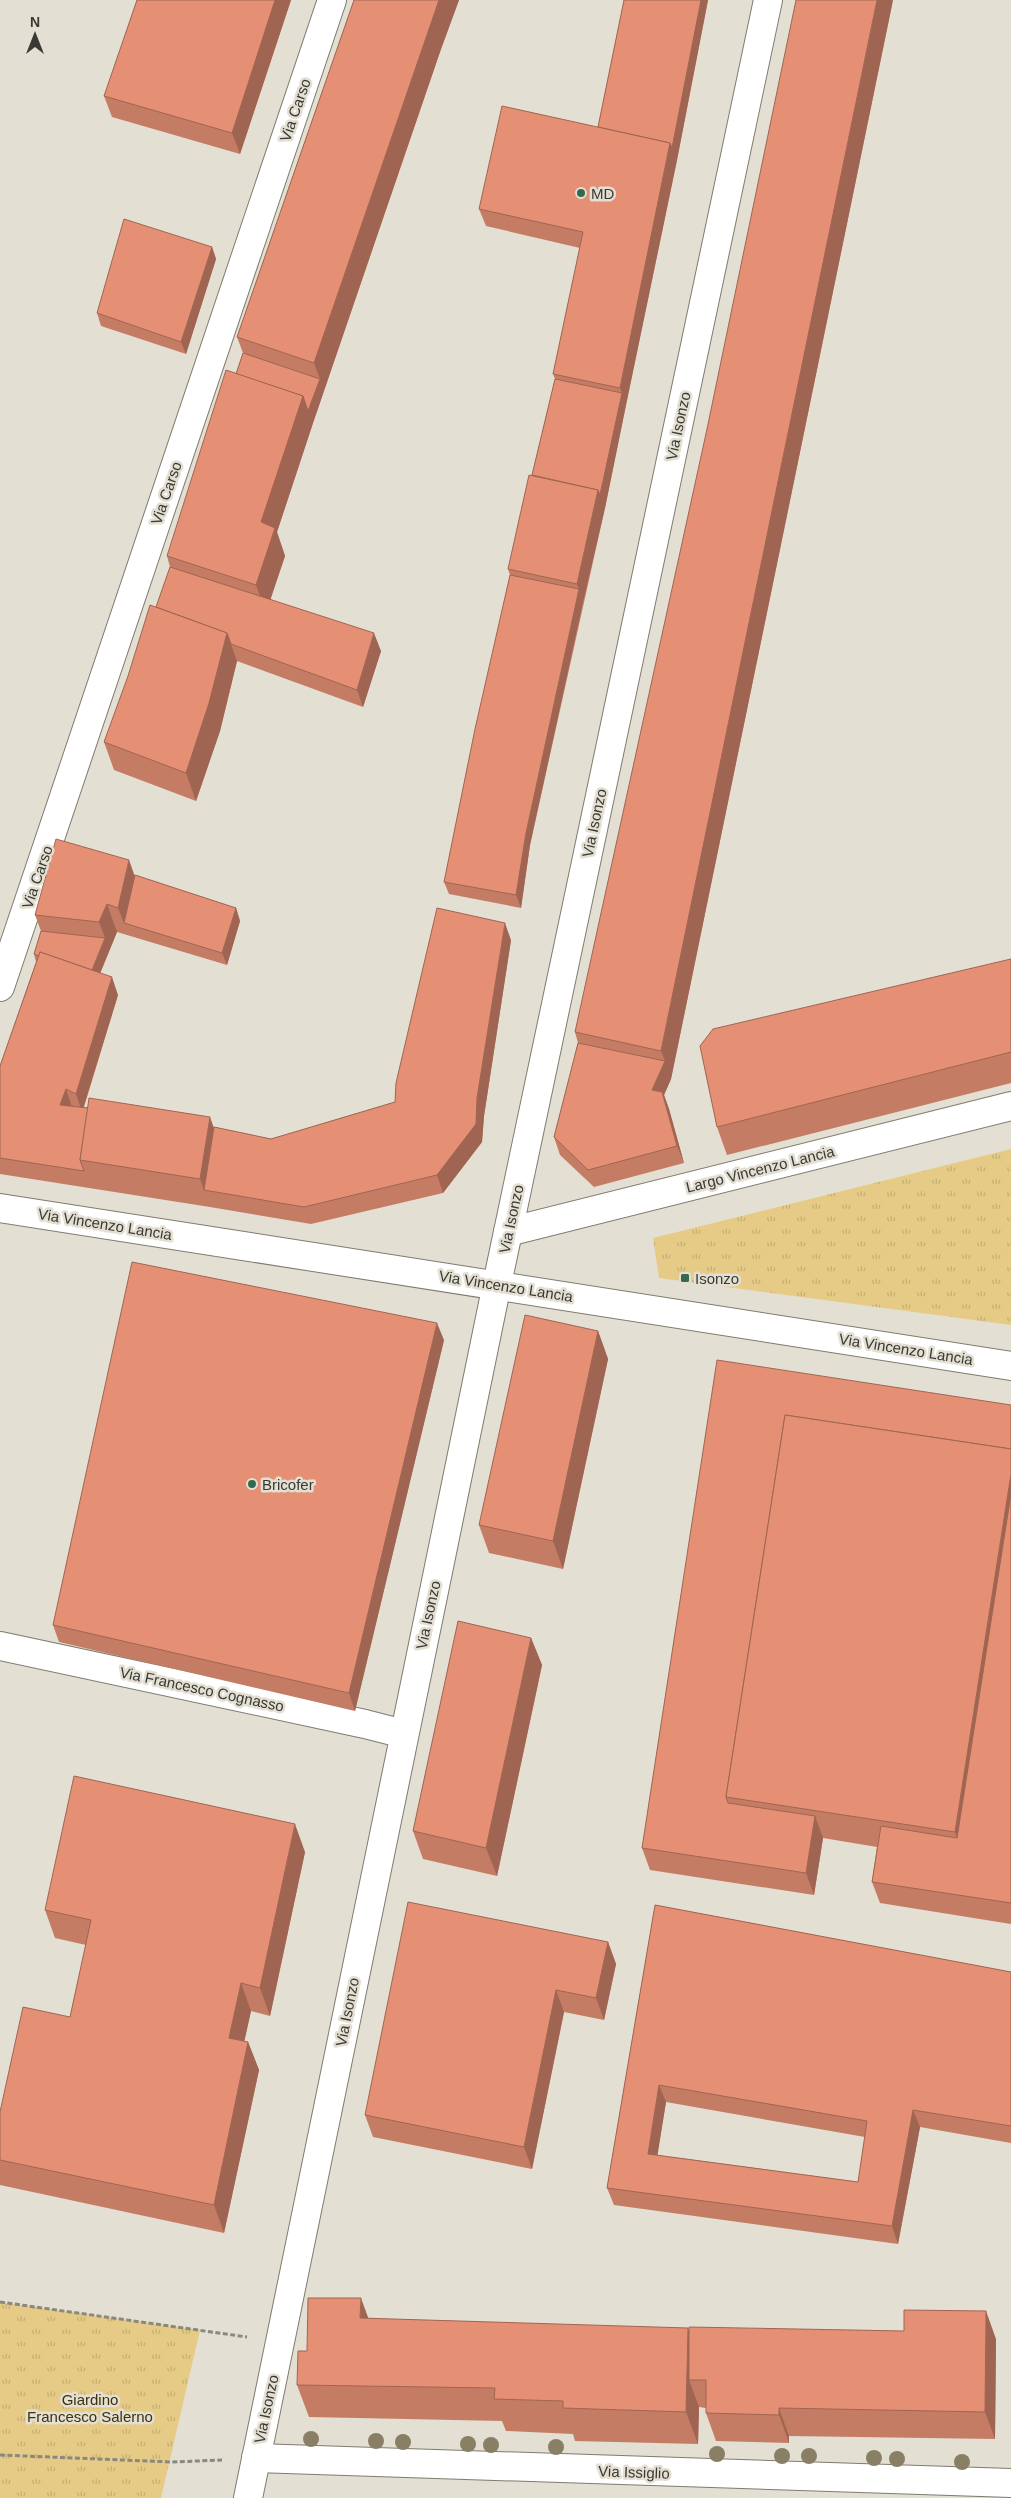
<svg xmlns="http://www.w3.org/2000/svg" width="1011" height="2498" font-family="Helvetica,sans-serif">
	<defs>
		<pattern id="grass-tufts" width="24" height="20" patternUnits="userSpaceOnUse" patternTransform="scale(1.25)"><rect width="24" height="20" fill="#e5cb86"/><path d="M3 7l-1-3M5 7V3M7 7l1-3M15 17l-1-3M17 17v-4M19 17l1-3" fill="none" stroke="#c5af74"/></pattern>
	</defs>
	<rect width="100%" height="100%" fill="#e3dfd2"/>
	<!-- grass -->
	<g fill="url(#grass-tufts)">
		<path d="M 1011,1149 L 1011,1325 L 659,1278 L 653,1238 Z"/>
		<path d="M 0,2302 L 200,2330 L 161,2498 L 0,2498 Z"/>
	</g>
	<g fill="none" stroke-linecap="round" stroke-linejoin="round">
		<!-- pedestrian casing -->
		<g stroke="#7f7b6f" stroke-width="30">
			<path id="pedestrian" d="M 256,2458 L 1011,2483"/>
		</g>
		<!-- minor casing -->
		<g stroke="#7f7b6f" stroke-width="30">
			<g id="minor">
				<path d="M 0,987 L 332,0"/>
				<path d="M 508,1232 L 1011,1106"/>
				<path d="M 0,1646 L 365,1724 L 404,1734"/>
				<path d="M 248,2498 L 497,1284 L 768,0"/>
			</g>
		</g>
		<!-- tertiary casing -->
		<g stroke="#7f7b6f" stroke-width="30">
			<path id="tertiary" d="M 0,1208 L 1011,1366"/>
		</g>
		<!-- path -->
		<g stroke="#8b8880" stroke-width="3" stroke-dasharray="5 2.5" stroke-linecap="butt">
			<path d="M 0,2302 L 247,2337"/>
			<path d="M 0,2455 L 172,2462 L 222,2460"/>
		</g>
		<!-- pedestrian -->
		<use href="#pedestrian" stroke="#fff" stroke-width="28"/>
		<!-- minor -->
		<use href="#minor" stroke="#fff" stroke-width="28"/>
		<!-- tertiary -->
		<use href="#tertiary" stroke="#fff" stroke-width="28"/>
	</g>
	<!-- trees -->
	<g fill="#887f65">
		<circle cx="311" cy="2439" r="8"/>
		<circle cx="376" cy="2441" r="8"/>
		<circle cx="403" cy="2442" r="8"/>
		<circle cx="468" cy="2444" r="8"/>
		<circle cx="491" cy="2445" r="8"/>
		<circle cx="556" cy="2447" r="8"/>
		<circle cx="717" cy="2454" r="8"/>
		<circle cx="782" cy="2456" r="8"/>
		<circle cx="809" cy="2456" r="8"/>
		<circle cx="874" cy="2458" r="8"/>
		<circle cx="897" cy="2459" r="8"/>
		<circle cx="962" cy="2462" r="8"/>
	</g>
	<!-- wall -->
	<g fill="#c57c65" fill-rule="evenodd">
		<path d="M 137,0 L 291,0 L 240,154 L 112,117 L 104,96 Z"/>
		<path d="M 354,0 L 459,0 L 441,49 L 313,423 L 277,532 L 285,556 L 270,599 L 381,651 L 363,707 L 237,661 L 220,731 L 196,801 L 114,770 L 104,742 L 156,607 L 170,567 L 167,556 L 236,374 L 243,353 L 237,337 Z"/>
		<path d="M 624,0 L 708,0 L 677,160 L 626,405 L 605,508 L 530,845 L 521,908 L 449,894 L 444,882 L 510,575 L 508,569 L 532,475 L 555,379 L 553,374 L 580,248 L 486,226 L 479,209 L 598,127 Z"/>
		<path d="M 893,0 L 671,1079 L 664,1095 L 669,1109 L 684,1163 L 594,1187 L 560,1155 L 554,1137 L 578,1043 L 575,1032 Z"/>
		<path d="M 212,247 L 216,259 L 186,354 L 101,326 L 97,313 Z"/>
		<path d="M 135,875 L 236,908 L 240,921 L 227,965 L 117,932 L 100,973 L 118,995 L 84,1107 L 214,1127 L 271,1139 L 395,1102 L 511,940 L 484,1116 L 482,1142 L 443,1193 L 311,1224 L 210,1207 L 0,1174 L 0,1066 L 36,962 L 34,954 L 41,931 L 35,915 Z"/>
		<path d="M 1011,959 L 1011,1083 L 727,1155 L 717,1127 Z"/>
		<path d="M 598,1331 L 608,1359 L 563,1569 L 489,1553 L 479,1525 Z"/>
		<path d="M 444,1340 L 355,1711 L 59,1642 L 53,1625 Z"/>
		<path d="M 1011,1405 L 1011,1924 L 880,1903 L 872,1882 L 877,1847 L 823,1838 L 814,1895 L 650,1870 L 642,1848 Z"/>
		<path d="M 531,1638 L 542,1665 L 497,1876 L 423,1859 L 413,1831 Z"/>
		<path d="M 305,1852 L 270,2016 L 251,2011 L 244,2041 L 248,2042 L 259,2070 L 224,2233 L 0,2185 L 0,2160 L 70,2017 L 86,1945 L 55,1938 L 45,1910 Z"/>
		<path d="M 655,1905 L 1011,1972 L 1011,2143 L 920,2127 L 898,2244 L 614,2205 L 607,2188 ZM 666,2102 L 865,2137 L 858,2182 L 657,2155 Z"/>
		<path d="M 608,1942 L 616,1964 L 604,2020 L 564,2012 L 532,2169 L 373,2137 L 365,2115 Z"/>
		<path d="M 368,2319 L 689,2332 L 996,2339 L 995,2439 L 789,2436 L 789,2443 L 716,2441 L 706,2413 L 706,2408 L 699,2407 L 698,2444 L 575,2441 L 573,2434 L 506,2431 L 502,2421 L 309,2417 L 297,2385 Z"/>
	</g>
	<!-- shaded-wall -->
	<g fill="#a06552">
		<path d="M 275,0 L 291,0 L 240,154 L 232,133 Z"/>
		<path d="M 439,0 L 459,0 L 441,49 L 313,423 L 277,532 L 285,556 L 266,613 L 256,585 L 261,522 L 303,396 L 320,379 L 314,363 Z"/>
		<path d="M 701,0 L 708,0 L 677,160 L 626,405 L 605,508 L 583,602 L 577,584 L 598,490 L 622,393 L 620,388 L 670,143 Z"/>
		<path d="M 877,0 L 893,0 L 671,1079 L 664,1095 L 669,1109 L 684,1163 L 677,1146 L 652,1090 L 665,1061 L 661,1051 Z"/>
		<path d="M 212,247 L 216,259 L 186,354 L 181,342 Z"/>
		<path d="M 579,589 L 583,602 L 530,845 L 521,908 L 516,895 L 526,833 Z"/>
		<path d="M 227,633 L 237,661 L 220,731 L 196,801 L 186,773 Z"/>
		<path d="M 374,633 L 381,651 L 363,707 L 357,690 Z"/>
		<path d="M 129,860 L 139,888 L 124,923 L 118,908 Z"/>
		<path d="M 107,904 L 117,932 L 95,986 L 91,974 L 105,938 L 99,922 Z"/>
		<path d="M 236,908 L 240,921 L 227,965 L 222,953 Z"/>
		<path d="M 505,923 L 511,940 L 484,1116 L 482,1142 L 443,1193 L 437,1175 L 477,1098 Z"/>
		<path d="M 112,977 L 118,995 L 82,1112 L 76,1094 Z"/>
		<path d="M 66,1089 L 72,1107 L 60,1105 Z"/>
		<path d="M 210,1117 L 220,1145 L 204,1190 L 200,1179 Z"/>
		<path d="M 437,1323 L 444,1340 L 355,1711 L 349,1693 Z"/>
		<path d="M 598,1331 L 608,1359 L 563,1569 L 553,1541 Z"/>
		<path d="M 1011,1474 L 1011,1567 L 965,1860 L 955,1832 Z"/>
		<path d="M 531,1638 L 542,1665 L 497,1876 L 486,1848 Z"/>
		<path d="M 815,1816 L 823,1838 L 814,1895 L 806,1873 Z"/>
		<path d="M 295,1824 L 305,1852 L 270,2016 L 260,1988 Z"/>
		<path d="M 608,1942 L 616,1964 L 604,2020 L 596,1998 Z"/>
		<path d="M 241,1983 L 251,2011 L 239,2066 L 229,2038 Z"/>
		<path d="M 556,1990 L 564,2012 L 532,2169 L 524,2147 Z"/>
		<path d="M 248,2042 L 259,2070 L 224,2233 L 214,2205 Z"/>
		<path d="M 659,2085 L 666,2102 L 655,2171 L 648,2154 Z"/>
		<path d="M 913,2110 L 920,2127 L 898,2244 L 892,2226 Z"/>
		<path d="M 361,2298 L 373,2331 L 360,2318 Z"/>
		<path d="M 986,2311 L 996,2339 L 995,2439 L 985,2412 Z"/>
		<path d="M 688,2328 L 700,2360 L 689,2380 L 699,2407 L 698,2444 L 686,2412 Z"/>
		<path d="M 779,2408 L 789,2436 L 789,2443 L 779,2415 Z"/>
	</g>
	<!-- building -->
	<g fill="#e59075" stroke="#a06552" fill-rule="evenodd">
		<path d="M 137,0 L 275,0 L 232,133 L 104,96 Z"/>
		<path d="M 354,0 L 439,0 L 314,363 L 237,337 Z"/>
		<path d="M 624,0 L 701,0 L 672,148 L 670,143 L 598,127 Z"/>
		<path d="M 796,0 L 877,0 L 661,1051 L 575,1032 L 707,429 Z"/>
		<path d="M 502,106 L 670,143 L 620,388 L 553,374 L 583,232 L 479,209 Z"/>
		<path d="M 124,219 L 212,247 L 181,342 L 97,313 Z"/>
		<path d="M 243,353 L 320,379 L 308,411 L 303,396 L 236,374 Z"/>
		<path d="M 226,370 L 303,396 L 261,522 L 275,528 L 256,585 L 167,556 Z"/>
		<path d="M 555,379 L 622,393 L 600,495 L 598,490 L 532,475 Z"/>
		<path d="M 529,475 L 598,490 L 577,584 L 508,569 Z"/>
		<path d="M 170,567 L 374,633 L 357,690 L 231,644 L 227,633 L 156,607 Z"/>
		<path d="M 510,575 L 579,589 L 526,833 L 516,895 L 444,882 L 475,729 Z"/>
		<path d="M 150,605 L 227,633 L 209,703 L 186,773 L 104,742 L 128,676 Z"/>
		<path d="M 56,839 L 129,860 L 118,908 L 107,904 L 99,922 L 35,915 Z"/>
		<path d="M 135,875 L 236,908 L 222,953 L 124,923 Z"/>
		<path d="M 437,908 L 505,923 L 477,1098 L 476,1124 L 437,1175 L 304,1207 L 204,1190 L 214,1127 L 271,1139 L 395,1102 L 396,1083 Z"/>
		<path d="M 41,931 L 105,938 L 92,970 L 40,952 L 39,956 L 34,954 Z"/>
		<path d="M 40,952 L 112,977 L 76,1094 L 66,1089 L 60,1105 L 88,1108 L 80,1160 L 84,1171 L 0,1158 L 0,1066 Z"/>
		<path d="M 1011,959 L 1011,1052 L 717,1127 L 700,1046 L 713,1029 Z"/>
		<path d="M 578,1043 L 665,1061 L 652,1090 L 662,1092 L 677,1146 L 588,1170 L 554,1137 Z"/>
		<path d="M 89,1098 L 210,1117 L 200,1179 L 80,1160 Z"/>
		<path d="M 132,1262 L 437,1323 L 349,1693 L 53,1625 Z"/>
		<path d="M 525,1315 L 598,1331 L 553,1541 L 479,1525 Z"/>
		<path d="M 717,1360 L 1011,1405 L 1011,1449 L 785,1415 L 726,1797 L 728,1803 L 815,1816 L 806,1873 L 642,1848 Z"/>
		<path d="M 785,1415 L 1011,1449 L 1011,1474 L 955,1832 L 726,1797 Z"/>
		<path d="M 1011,1494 L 1011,1903 L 872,1882 L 881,1826 L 957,1838 Z"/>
		<path d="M 458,1621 L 531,1638 L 486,1848 L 413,1831 Z"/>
		<path d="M 74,1776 L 295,1824 L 260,1988 L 241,1983 L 229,2038 L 248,2042 L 214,2205 L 0,2160 L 0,2112 L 23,2007 L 70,2017 L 91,1920 L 45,1910 Z"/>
		<path d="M 408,1902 L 608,1942 L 596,1998 L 556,1990 L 524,2147 L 365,2115 Z"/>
		<path d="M 655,1905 L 1011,1972 L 1011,2126 L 913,2110 L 892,2226 L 607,2188 ZM 659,2085 L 867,2121 L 858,2182 L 648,2154 Z"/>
		<path d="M 308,2298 L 361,2298 L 360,2318 L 688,2328 L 686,2412 L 563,2408 L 563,2401 L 494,2399 L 495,2388 L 297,2385 L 298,2351 L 307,2351 Z"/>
		<path d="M 904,2310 L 986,2311 L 985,2412 L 779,2408 L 779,2415 L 706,2413 L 706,2380 L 689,2380 L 689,2327 L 904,2331 Z"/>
	</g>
	<!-- markers -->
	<g fill="#33694f" stroke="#e3dfd2" stroke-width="2">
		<circle cx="581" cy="193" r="5"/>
		<rect x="680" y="1273" width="10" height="10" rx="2.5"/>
		<circle cx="252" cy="1484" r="5"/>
	</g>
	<g text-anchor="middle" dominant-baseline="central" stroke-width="5" stroke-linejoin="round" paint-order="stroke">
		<!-- street labels -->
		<g font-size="15" fill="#3b3934" stroke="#e3dfd2">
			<text transform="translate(295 110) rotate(-71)">Via Carso</text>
			<text transform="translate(678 426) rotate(-78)">Via Isonzo</text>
			<text transform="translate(166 493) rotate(-71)">Via Carso</text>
			<text transform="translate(594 823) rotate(-78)">Via Isonzo</text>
			<text transform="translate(37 877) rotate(-71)">Via Carso</text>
			<text transform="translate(760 1169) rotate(-14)">Largo Vincenzo Lancia</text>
			<text transform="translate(511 1219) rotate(-78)">Via Isonzo</text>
			<text transform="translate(105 1224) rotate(9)">Via Vincenzo Lancia</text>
			<text transform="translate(506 1286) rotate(9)">Via Vincenzo Lancia</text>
			<text transform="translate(906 1349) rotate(9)">Via Vincenzo Lancia</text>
			<text transform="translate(428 1615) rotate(-78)">Via Isonzo</text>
			<text transform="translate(202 1689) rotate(12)">Via Francesco Cognasso</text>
			<text transform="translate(347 2012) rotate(-79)">Via Isonzo</text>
			<text transform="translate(266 2409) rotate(-78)">Via Isonzo</text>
			<text transform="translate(634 2472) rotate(2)">Via Issiglio</text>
		</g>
		<!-- poi labels -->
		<g font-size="15" fill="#3b3934" stroke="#e3dfd2" text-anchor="start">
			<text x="591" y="193">MD</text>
			<text x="695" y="1278">Isonzo</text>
			<text x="262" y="1484">Bricofer</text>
		</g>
		<!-- park labels -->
		<g font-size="15" fill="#3e310b" stroke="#e3dfd2">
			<text x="90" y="2399">Giardino<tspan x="90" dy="17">Francesco Salerno</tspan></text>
		</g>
	</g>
	<!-- north arrow -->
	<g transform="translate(35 35)" stroke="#e3dfd2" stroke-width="4" paint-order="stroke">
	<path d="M0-4L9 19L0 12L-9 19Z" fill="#3b3934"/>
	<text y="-8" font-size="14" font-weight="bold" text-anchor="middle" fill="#3b3934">N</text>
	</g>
</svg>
